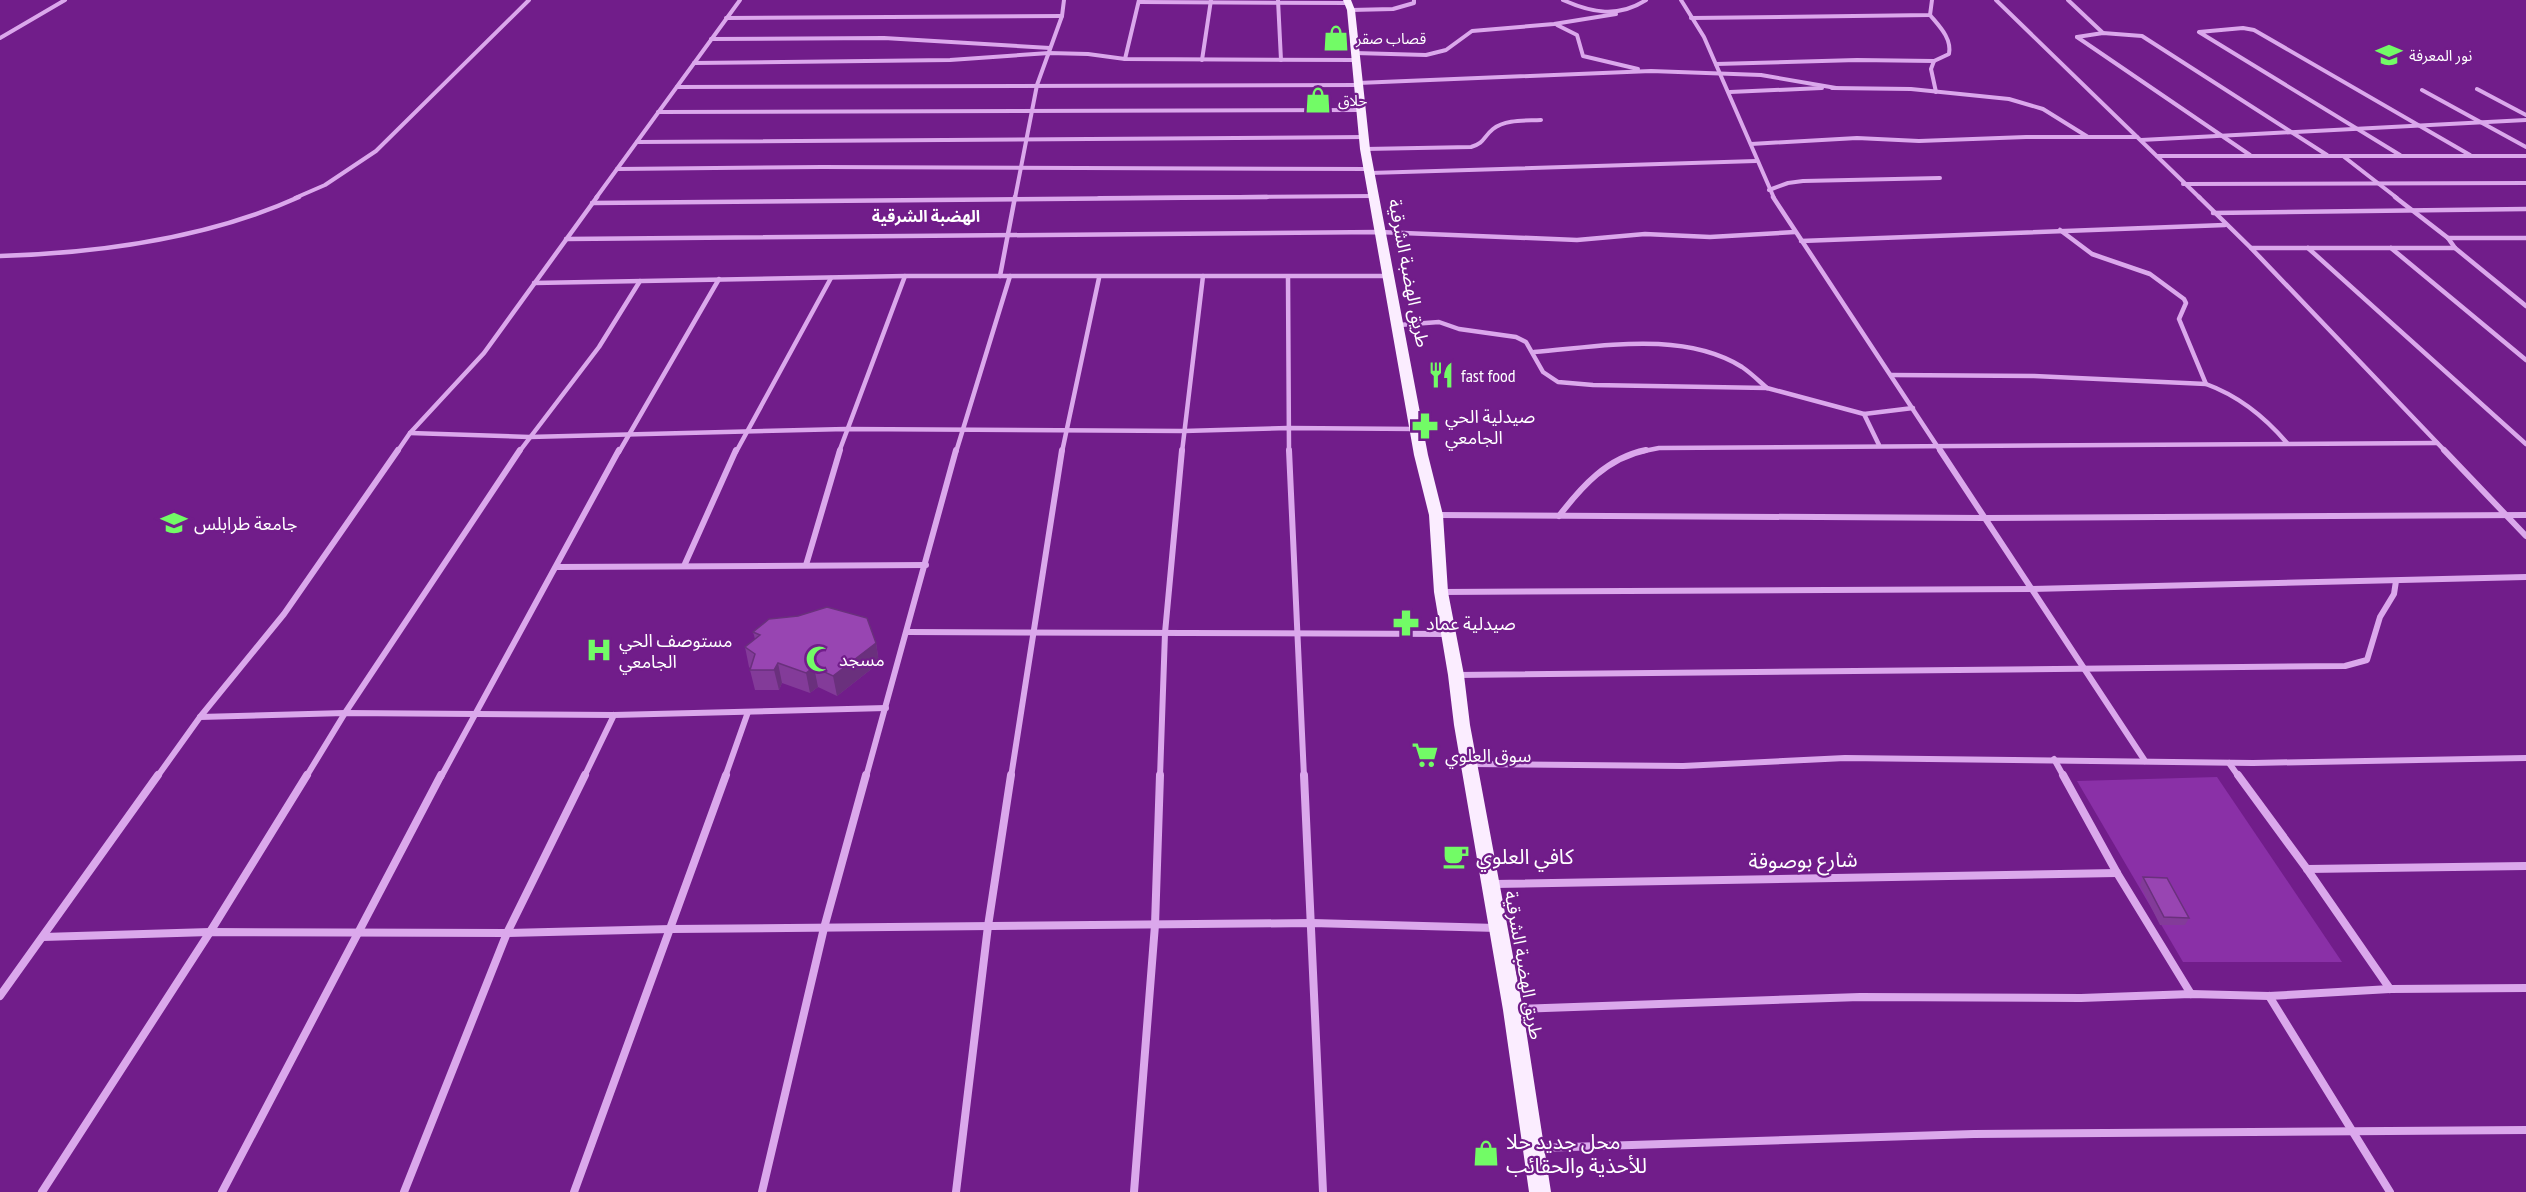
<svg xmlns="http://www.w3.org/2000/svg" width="2526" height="1192" font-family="'PT Sans Narrow','Noto Sans Arabic',sans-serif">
	<rect width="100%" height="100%" fill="#711d8a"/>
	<!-- green -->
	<path fill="#8a30a7" d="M 2217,777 L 2342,962 L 2183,962 L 2077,781 Z"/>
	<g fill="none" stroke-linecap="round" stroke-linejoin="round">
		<!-- street-far3 -->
		<g stroke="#dba8ec" stroke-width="4">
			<path d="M 1139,0 L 1125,59 L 1355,60"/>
			<path d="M 1278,0 L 1281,60"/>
			<path d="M 1563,0 C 1592,13 1618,18 1646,0"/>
			<path d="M 1681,0 L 1704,37 L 1774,198"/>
			<path d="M 1996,0 L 2200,198"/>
			<path d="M 2068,0 L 2103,33"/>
			<path d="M 1139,2 L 1348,3"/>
			<path d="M 1351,10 L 1393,9 L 1414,3 L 1414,0"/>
			<path d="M 1930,15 C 1939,26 1952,38 1949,54 L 1934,61 L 1931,69 L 1936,92"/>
			<path d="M 726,18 L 1062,16"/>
			<path d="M 1691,18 L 1930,15 L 1932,0"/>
			<path d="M 1557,25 L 1577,35 L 1583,56 L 1638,69"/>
			<path d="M 2077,37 L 2103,33 L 2142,36 L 2327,155"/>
			<path d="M 2077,37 L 2250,155"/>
			<path d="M 0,38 L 65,0"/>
			<path d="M 711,39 L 884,38 L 1050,48"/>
			<path d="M 1355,53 L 1426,55 L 1446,50 L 1472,31 L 1554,24 L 1616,14"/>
			<path d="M 1202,60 L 1211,0"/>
			<path d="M 694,63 L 950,60 L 1049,53 L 1088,54 L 1125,59"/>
			<path d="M 1716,64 L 1857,60 L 1934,61"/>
			<path d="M 1358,83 L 1651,71 L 1761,75 L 1836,88"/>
			<path d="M 677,87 L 1359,85"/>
			<path d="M 1832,88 L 1911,89 L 2009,99 L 2043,109 L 2088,137"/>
			<path d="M 2477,89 L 2526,115"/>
			<path d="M 2422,90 L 2526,147"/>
			<path d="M 1730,92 L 1822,88"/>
			<path d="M 658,112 L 1362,110"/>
			<path d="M 2141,140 L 2526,120"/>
			<path d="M 637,142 L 1365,137"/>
			<path d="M 1751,144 L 1857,138 L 1919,141 L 2026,137 L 2137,137"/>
			<path d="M 1365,149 L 1471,147 C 1485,143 1483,137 1493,129 C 1506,119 1526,121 1541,120"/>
			<path d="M 2400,155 L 2199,32 L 2243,28 L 2254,30 L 2470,155"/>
			<path d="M 2157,156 L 2526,156"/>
			<path d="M 2343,156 L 2397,198"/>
			<path d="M 617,169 L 822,167 L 1369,169"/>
			<path d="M 1370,173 L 1756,161"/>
			<path d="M 2183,184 L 2526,183"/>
			<path d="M 1769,190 L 1788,183 L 1803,181 L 1940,178"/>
			<path d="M 295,198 L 325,185 L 376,151 L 529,0"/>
			<path d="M 596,198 L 740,0"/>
			<path d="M 1015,198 L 1037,85 L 1062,16 L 1064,0"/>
			<path d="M 1099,198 L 1374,196"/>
		</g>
		<!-- street-far2 -->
		<g stroke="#dba8ec" stroke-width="4.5">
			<path d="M 1773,197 L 1941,452"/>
			<path d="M 2199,197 L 2251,248 L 2446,452"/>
			<path d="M 2395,197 L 2448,238 L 2455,248 L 2526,306"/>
			<path d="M 592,203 L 1267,197"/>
			<path d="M 2213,213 L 2526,209"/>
			<path d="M 2060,230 L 2092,254 L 2150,274 L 2184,299 L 2186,303 L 2179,319 L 2206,384"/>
			<path d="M 2448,238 L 2526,238"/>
			<path d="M 566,239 L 1379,232 L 1577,240 L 1645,234 L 1710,237 L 1795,232"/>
			<path d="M 1801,241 L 2225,225"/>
			<path d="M 2251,248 L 2455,248"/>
			<path d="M 2308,248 L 2526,444"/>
			<path d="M 2391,248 L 2526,360"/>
			<path d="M 0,256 C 101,253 206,239 299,197"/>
			<path d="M 1000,276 L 1015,197"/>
			<path d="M 1288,277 L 1289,452"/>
			<path d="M 534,283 L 905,276 L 1389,276"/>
			<path d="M 1399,325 L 1439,322 L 1459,329 L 1516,337 L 1526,342 L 1543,372 L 1558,382 L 1593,385 L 1767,388 L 1864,414 L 1913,408"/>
			<path d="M 1534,352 C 1600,347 1682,330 1742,367 C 1751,373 1759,381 1767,388"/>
			<path d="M 1891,375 L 2034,376 L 2206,384 C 2239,396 2264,416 2287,443"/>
			<path d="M 1864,414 L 1879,445"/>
			<path d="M 410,433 L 529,437 L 846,429 L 1184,431 L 1288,428 L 1417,429"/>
			<path d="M 397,452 L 410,433 L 484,353 L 597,197"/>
			<path d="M 519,452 L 599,347 L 640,281"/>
			<path d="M 619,452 L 719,279"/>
			<path d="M 736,452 L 831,278"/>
			<path d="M 839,452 L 905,276"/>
			<path d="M 956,452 L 1010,276"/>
			<path d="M 1062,452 L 1099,278"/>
			<path d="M 1182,452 L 1203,276"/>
			<path d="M 1639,452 L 1659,448 L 2437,443"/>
		</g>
		<!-- street-far1 -->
		<g stroke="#dba8ec" stroke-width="6">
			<path d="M 1289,450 L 1304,777"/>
			<path d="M 1940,450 L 2145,761"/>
			<path d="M 2444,450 L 2526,536"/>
			<path d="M 1438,515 L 1984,518 L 2526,515"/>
			<path d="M 1559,516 C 1582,486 1607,458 1646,450"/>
			<path d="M 806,565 L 840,450"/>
			<path d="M 684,566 L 736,450"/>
			<path d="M 557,567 L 926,565"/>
			<path d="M 1441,592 L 2031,589 L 2526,577"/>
			<path d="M 908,632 L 1447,634"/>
			<path d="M 1457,675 L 2345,666 L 2367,660 L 2380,617 L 2394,594 L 2396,581"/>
			<path d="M 200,717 L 345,713 L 614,715 L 886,708"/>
			<path d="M 2054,759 L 2064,777"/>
			<path d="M 2229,763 L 2239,777"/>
			<path d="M 1471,764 L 1683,766 L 1845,758 L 2253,763 L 2526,758"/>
			<path d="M 157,777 L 200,717 L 284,614 L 398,450"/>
			<path d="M 306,777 L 345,713 L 520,450"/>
			<path d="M 441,777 L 619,450"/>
			<path d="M 584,777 L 614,715"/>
			<path d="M 725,777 L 748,712"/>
			<path d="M 866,777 L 956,450"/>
			<path d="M 1011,777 L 1062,450"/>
			<path d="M 1160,777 L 1165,633 L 1182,450"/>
		</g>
		<!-- street -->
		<g stroke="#dba8ec" stroke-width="8">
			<path d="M 1304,775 L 1323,1192"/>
			<path d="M 2063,775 L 2117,873 L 2191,994"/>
			<path d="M 2238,775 L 2307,869 L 2390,989"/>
			<path d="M 2307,869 L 2526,866"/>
			<path d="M 1494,884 L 2117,873"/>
			<path d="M 43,937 L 210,932 L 507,933 L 671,929 L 1312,923 L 1497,928"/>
			<path d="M 0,996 L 158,775"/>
			<path d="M 2269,996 L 2390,1192"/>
			<path d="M 1516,1009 L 1860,997 L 2081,998 L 2191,994 L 2269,996 L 2390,989 L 2526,988"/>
			<path d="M 1538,1148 L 1974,1134 L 2526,1130"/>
			<path d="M 42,1192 L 210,932 L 307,775"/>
			<path d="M 222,1192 L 441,775"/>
			<path d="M 404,1192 L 507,933 L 585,775"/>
			<path d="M 574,1192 L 726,775"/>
			<path d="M 762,1192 L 824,928 L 866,775"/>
			<path d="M 956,1192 L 988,926 L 1011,775"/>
			<path d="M 1134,1192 L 1155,925 L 1160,775"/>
		</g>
		<!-- primary -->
		<path fill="#fbedff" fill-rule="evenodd" d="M 1343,0 L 1351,0 L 1355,10 L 1370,149 L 1428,455 L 1443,515 L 1448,592 L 1464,675 L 1470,725 L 1523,1010 L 1551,1192 L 1529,1192 L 1503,1010 L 1454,725 L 1448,675 L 1434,592 L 1429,515 L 1414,455 L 1360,149 L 1347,10 Z"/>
	</g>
	<!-- wall -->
	<g fill="#833b99">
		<path d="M 753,632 L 876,643 L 879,663 L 837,696 L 818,687 L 810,693 L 782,683 L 779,690 L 755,690 L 750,670 L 750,668 L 749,667 L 745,647 L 755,639 Z"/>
		<path d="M 2143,877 L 2189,918 L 2185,925 L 2160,925 L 2140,885 Z"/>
	</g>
	<!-- shaded-wall -->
	<g fill="#6a307d">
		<path d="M 876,643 L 879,663 L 837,696 L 833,676 Z"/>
		<path d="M 778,663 L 782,683 L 779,690 L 774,670 Z"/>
		<path d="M 814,667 L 818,687 L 810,693 L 806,673 Z"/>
	</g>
	<!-- building -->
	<g fill="#9845b2" stroke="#6a307d" stroke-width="1.5">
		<path d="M 827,607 L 867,618 L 876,643 L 833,676 L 814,667 L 806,673 L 778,663 L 774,670 L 750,670 L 755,654 L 745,647 L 760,635 L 753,632 L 769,619 L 798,616 Z"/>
		<path d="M 2143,877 L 2167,878 L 2189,918 L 2164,917 Z"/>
	</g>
	<!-- icons -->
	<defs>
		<g id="shop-bare" transform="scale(2.07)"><path d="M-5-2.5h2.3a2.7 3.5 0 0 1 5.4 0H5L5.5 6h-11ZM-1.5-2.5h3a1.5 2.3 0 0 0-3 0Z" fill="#72fb66" stroke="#711d8a" stroke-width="2.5" paint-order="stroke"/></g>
		<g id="school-bare" transform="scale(2.07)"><path d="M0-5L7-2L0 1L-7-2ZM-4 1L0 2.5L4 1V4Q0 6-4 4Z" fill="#72fb66" stroke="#711d8a" stroke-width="2.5" paint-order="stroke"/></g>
		<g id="restaurant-bare" transform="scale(2.07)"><path d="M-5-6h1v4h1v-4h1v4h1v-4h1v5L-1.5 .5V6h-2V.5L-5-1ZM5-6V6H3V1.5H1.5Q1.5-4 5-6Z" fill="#72fb66" stroke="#711d8a" stroke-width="2.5" paint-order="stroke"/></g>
		<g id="pharmacy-bare" transform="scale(2.07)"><path d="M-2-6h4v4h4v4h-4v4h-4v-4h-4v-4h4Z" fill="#72fb66" stroke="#711d8a" stroke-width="2.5" paint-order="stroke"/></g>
		<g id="university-bare" transform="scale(2.07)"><path d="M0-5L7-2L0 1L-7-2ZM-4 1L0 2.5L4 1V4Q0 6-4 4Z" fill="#72fb66" stroke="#711d8a" stroke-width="2.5" paint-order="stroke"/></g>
		<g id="hospital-bare" transform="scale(2.07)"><path d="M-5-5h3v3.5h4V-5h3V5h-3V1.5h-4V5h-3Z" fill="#72fb66" stroke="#711d8a" stroke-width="2.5" paint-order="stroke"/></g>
		<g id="mosque-bare" transform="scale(2.07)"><path d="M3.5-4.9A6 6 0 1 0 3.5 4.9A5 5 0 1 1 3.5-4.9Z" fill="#72fb66" stroke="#711d8a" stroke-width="2.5" paint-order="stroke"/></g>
		<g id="supermarket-bare" transform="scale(2.07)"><path d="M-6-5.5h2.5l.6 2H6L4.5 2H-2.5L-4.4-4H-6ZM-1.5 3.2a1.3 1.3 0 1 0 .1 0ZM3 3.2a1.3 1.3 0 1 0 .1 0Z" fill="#72fb66" stroke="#711d8a" stroke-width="2.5" paint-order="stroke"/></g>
		<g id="cafe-bare" transform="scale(2.07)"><path d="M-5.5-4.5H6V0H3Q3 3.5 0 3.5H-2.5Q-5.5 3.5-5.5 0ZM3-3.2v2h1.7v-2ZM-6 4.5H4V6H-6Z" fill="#72fb66" stroke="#711d8a" stroke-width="2.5" paint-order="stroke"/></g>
	</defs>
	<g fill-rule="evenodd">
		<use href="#shop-bare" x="1336" y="38"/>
		<use href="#school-bare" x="2389" y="55"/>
		<use href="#shop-bare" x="1318" y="100"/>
		<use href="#restaurant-bare" x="1441" y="375"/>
		<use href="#pharmacy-bare" x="1425" y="426"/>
		<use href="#university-bare" x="174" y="523"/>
		<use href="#pharmacy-bare" x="1406" y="623"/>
		<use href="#hospital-bare" x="599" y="650"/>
		<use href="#mosque-bare" x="819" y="659"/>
		<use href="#supermarket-bare" x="1425" y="755"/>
		<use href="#cafe-bare" x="1456" y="856"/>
		<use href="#shop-bare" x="1486" y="1153"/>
	</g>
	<g text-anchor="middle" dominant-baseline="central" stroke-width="4.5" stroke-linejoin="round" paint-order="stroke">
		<!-- far-poi labels -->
		<g font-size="15" fill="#fff" stroke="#711d8a" text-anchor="start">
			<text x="1356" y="38">قصاب صقر</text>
			<text x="2409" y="55">نور المعرفة</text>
			<text x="1338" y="100">حلاق</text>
		</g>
		<!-- far-neighbourhood labels -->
		<g font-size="16" font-weight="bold" fill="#fff" stroke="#711d8a">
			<text x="926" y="216">الهضبة الشرقية</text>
		</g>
		<!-- street labels -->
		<g font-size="18" fill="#fff" stroke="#711d8a">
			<text transform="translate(1409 273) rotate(79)">طريق الهضبة الشرقية</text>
			<text transform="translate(1524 965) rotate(80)">طريق الهضبة الشرقية</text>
		</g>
		<!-- poi labels -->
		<g font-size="18" fill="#fff" stroke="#711d8a" text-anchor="start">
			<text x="1461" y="375">fast food</text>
			<text x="1445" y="416">صيدلية الحي<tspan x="1445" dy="21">الجامعي</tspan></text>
			<text x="194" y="523">جامعة طرابلس</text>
			<text x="1426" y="623">صيدلية عماد</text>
			<text x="619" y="640">مستوصف الحي<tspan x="619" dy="21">الجامعي</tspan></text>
			<text x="839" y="659">مسجد</text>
			<text x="1445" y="755">سوق العلوي</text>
		</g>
		<!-- near-poi labels -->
		<g font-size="21" fill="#fff" stroke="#711d8a" text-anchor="start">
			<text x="1476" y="856">كافي العلوي</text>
			<text x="1506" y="1141">محل جديد حلا<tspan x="1506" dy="24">للأحذية والحقائب</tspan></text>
		</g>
		<!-- near-street labels -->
		<g font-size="21" fill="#fff" stroke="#711d8a">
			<text transform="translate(1803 860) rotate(-1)">شارع بوصوفة</text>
		</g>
	</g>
</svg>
